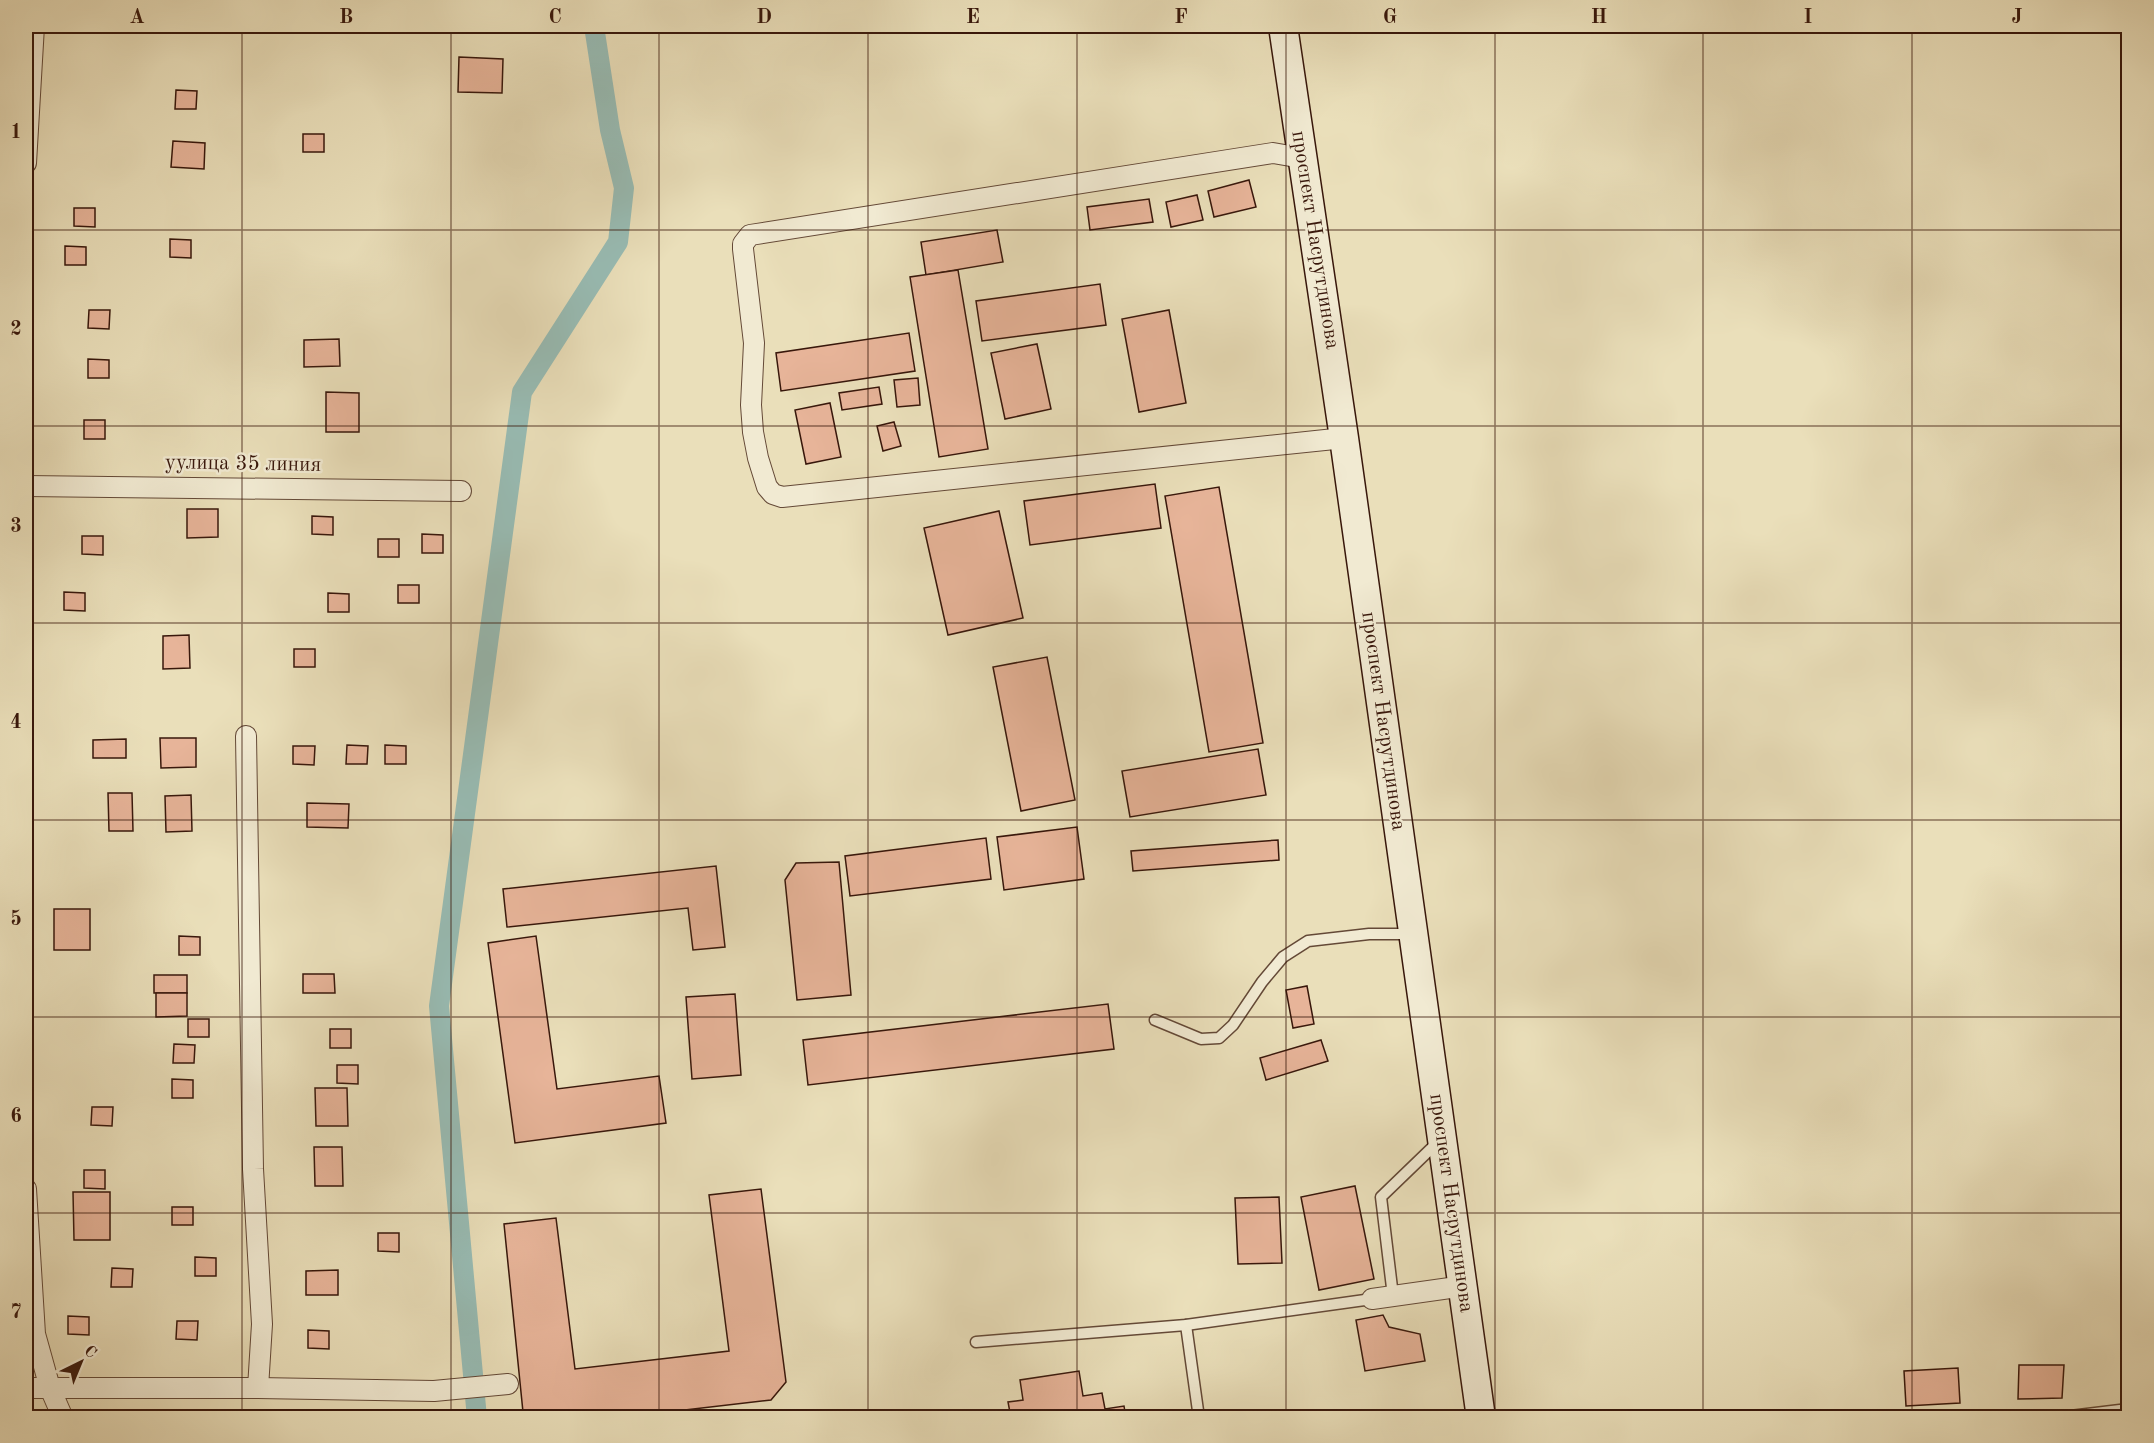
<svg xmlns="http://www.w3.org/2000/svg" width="2154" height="1443" font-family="'Old Standard TT',serif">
	<rect width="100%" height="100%" fill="#eadfba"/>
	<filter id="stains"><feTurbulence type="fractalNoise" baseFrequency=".00333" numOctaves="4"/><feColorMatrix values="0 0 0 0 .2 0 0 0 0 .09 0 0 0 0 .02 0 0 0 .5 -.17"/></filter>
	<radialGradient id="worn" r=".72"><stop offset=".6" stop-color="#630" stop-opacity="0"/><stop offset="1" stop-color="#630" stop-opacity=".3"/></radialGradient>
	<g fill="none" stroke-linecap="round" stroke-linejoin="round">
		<!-- canal -->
		<path stroke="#98bcb4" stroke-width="20" d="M 477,1418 L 439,1006 L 522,392 L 618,242 L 624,188 L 610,130 L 594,26"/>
	</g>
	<!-- building -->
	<g fill="#e7b499" stroke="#38170b" stroke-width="1.5">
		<path d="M 459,57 L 503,59 L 502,93 L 458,92 Z"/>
		<path d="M 176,90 L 197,91 L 196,109 L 175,109 Z"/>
		<rect x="303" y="134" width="21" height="18"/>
		<path d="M 173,141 L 205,143 L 204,169 L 171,167 Z"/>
		<path d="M 1249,180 L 1256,207 L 1214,217 L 1208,191 Z"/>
		<path d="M 1197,195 L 1203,220 L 1171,227 L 1166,202 Z"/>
		<path d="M 1149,199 L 1153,222 L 1090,230 L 1087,207 Z"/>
		<path d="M 74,208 L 95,208 L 95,227 L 74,226 Z"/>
		<path d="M 997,230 L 1003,262 L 926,275 L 921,242 Z"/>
		<path d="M 170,239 L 191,240 L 191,258 L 170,257 Z"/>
		<path d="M 65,246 L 86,247 L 86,265 L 65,265 Z"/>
		<path d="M 958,270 L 988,449 L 939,457 L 910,277 Z"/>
		<path d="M 1100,284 L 1106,325 L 982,341 L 976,301 Z"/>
		<path d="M 89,310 L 110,310 L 109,329 L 88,328 Z"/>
		<path d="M 1169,310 L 1186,403 L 1139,412 L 1122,319 Z"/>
		<path d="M 909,333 L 915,371 L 781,391 L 776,353 Z"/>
		<path d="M 339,339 L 340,366 L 304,367 L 304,340 Z"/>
		<path d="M 1037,344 L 1051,409 L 1005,419 L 991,353 Z"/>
		<path d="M 88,359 L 109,360 L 109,378 L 88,378 Z"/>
		<path d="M 918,378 L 920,405 L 897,407 L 894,380 Z"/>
		<path d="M 879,387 L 882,404 L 842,410 L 839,393 Z"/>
		<path d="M 326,392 L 359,393 L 359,432 L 326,432 Z"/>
		<path d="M 830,403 L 841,457 L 806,464 L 795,410 Z"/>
		<rect x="84" y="420" width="21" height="19"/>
		<path d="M 894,422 L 901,446 L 883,451 L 877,426 Z"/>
		<path d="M 1155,484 L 1161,528 L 1030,545 L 1024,501 Z"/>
		<path d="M 1219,487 L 1263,743 L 1209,752 L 1165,496 Z"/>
		<path d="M 187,509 L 218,509 L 218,537 L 187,538 Z"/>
		<path d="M 999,511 L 1023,618 L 948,635 L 924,528 Z"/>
		<path d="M 312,516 L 333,517 L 333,535 L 312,534 Z"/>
		<path d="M 422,534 L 443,535 L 443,553 L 422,553 Z"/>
		<path d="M 82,536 L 103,536 L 103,555 L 82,554 Z"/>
		<rect x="378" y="539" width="21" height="18"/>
		<rect x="398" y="585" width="21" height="18"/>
		<path d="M 64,592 L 85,593 L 85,611 L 64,610 Z"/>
		<path d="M 328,593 L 349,594 L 349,612 L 328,612 Z"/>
		<path d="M 189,635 L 190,668 L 163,669 L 163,636 Z"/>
		<rect x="294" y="649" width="21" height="18"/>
		<path d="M 1047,657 L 1075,800 L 1021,811 L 993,667 Z"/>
		<path d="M 160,738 L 196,738 L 196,767 L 161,768 Z"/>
		<path d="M 126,739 L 126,758 L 93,758 L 93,740 Z"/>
		<path d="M 347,745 L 368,746 L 367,764 L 346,764 Z"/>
		<path d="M 385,745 L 406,746 L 406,764 L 385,764 Z"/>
		<path d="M 293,746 L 315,746 L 314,765 L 293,764 Z"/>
		<path d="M 1258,749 L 1266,795 L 1130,817 L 1122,771 Z"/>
		<path d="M 108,793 L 132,793 L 133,831 L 109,831 Z"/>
		<path d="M 191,795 L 192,831 L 166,832 L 165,796 Z"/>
		<path d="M 307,803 L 349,804 L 348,828 L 307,827 Z"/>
		<path d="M 1077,827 L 1084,879 L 1004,890 L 997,837 Z"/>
		<path d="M 986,838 L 991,879 L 850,896 L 845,856 Z"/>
		<path d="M 1278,840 L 1279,860 L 1133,871 L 1131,851 Z"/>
		<path d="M 839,862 L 851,995 L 797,1000 L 785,880 L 796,863 Z"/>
		<path d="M 716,866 L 725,947 L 693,950 L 688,908 L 507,927 L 503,889 Z"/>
		<rect x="54" y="909" width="36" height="41"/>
		<path d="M 179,936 L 200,937 L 200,955 L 179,955 Z"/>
		<path d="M 536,936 L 557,1089 L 659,1076 L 666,1123 L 515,1143 L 488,943 Z"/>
		<path d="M 303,974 L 334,974 L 335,993 L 303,993 Z"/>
		<rect x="154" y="975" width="33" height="18"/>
		<path d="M 1307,986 L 1314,1024 L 1293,1028 L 1286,990 Z"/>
		<path d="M 156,993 L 187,993 L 187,1016 L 156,1017 Z"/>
		<path d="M 735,994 L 741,1075 L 692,1079 L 686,997 Z"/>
		<path d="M 1108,1004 L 1114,1049 L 808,1085 L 803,1040 Z"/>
		<rect x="188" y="1019" width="21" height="18"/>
		<rect x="330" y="1029" width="21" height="19"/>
		<path d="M 1321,1040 L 1328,1061 L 1266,1080 L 1260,1058 Z"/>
		<path d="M 174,1044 L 195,1045 L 194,1063 L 173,1063 Z"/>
		<path d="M 337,1065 L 358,1065 L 358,1084 L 337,1083 Z"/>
		<path d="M 172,1079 L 193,1080 L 193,1098 L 172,1098 Z"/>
		<path d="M 315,1088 L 347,1088 L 348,1126 L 316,1126 Z"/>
		<path d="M 92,1107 L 113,1107 L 112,1126 L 91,1125 Z"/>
		<path d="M 314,1147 L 342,1147 L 343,1186 L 315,1186 Z"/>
		<path d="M 84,1170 L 105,1170 L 105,1189 L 84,1188 Z"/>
		<path d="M 1355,1186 L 1374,1279 L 1319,1290 L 1301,1197 Z"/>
		<path d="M 761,1189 L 786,1382 L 771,1400 L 616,1418 L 531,1418 L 523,1412 L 504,1224 L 556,1218 L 575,1369 L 729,1351 L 709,1195 Z"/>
		<path d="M 73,1192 L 110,1192 L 110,1240 L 74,1240 Z"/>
		<path d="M 1279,1197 L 1282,1263 L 1238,1264 L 1235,1198 Z"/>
		<rect x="172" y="1207" width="21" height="18"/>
		<path d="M 378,1233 L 399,1233 L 399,1252 L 378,1251 Z"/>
		<path d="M 195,1257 L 216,1258 L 216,1276 L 195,1276 Z"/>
		<path d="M 112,1268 L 133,1269 L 132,1287 L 111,1287 Z"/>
		<path d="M 338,1270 L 338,1295 L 306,1295 L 306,1271 Z"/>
		<path d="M 1383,1315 L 1389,1327 L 1420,1334 L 1425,1361 L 1365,1371 L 1356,1320 Z"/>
		<path d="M 68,1316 L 89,1317 L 89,1335 L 68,1334 Z"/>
		<path d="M 177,1321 L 198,1321 L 197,1340 L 176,1339 Z"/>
		<path d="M 308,1330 L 329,1331 L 329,1349 L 308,1348 Z"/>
		<path d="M 2019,1365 L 2064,1365 L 2062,1398 L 2018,1399 Z"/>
		<path d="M 1958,1368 L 1960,1403 L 1906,1406 L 1904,1371 Z"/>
		<path d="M 1079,1371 L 1083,1396 L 1102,1393 L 1105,1409 L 1124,1406 L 1126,1418 L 1011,1418 L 1008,1402 L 1023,1400 L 1020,1380 Z"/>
	</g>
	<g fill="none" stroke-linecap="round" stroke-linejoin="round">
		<!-- lane casing -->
		<g stroke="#644937" stroke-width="13">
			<g id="lane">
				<path d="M 1155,1020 L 1201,1039 L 1219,1038 L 1233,1025 L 1262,982 L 1283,957 L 1308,941 L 1369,934 L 1412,934"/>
				<path d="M 1393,1296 L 1381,1197 L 1439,1141"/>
				<path d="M 1186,1325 L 1199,1418"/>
				<path d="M 976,1342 L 1186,1325 L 1372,1299"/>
				<path d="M 2054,1418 L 2128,1409"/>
			</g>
		</g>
		<!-- street casing -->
		<g stroke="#644937" stroke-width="22">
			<g id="street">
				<path d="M 1302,158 L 1273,153 L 750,235 L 743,244 L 743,249 L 754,343 L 751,405 L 753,432 L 758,458 L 767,487 L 773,494 L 782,497 L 1344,438"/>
				<path d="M 26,163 L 34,26"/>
				<path d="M 26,486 L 461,491"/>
				<path d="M 246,736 L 253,1169 L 262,1324 L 258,1388"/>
				<path d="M 26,1189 L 35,1334 L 50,1388 L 63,1418"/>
				<path d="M 1372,1299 L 1464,1286"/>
				<path d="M 26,1388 L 258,1388 L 434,1391 L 508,1384"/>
			</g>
		</g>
		<!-- secondary casing -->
		<g stroke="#38170b" stroke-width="31">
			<path id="secondary" d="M 1283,26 L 1344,438 L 1481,1418"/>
		</g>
		<!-- lane -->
		<use href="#lane" stroke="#f1ead2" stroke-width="10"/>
		<!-- street -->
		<use href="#street" stroke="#f1ead2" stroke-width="20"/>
		<!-- secondary -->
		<use href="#secondary" stroke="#f1ead2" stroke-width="28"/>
	</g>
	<!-- grid -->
	<path fill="none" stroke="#38170b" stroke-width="1.5" stroke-opacity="0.55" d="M 242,26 L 242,1418M 451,26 L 451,1418M 659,26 L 659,1418M 868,26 L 868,1418M 1077,26 L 1077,1418M 1286,26 L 1286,1418M 1495,26 L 1495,1418M 1703,26 L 1703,1418M 1912,26 L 1912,1418M 26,230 L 2128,230M 26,426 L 2128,426M 26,623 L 2128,623M 26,820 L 2128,820M 26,1017 L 2128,1017M 26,1213 L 2128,1213"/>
	<g text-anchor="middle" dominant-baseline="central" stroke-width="5" stroke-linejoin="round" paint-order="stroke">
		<!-- street labels -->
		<g font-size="21" fill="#38170b" stroke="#f1ead2">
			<text transform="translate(1315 240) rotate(81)">проспект Насрутдинова</text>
			<text transform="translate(243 464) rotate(1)">уулица 35 линия</text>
			<text transform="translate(1383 721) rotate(82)">проспект Насрутдинова</text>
			<text transform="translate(1451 1203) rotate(82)">проспект Насрутдинова</text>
		</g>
	</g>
	<!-- margin -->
	<rect width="2154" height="1443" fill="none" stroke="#eadfba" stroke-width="66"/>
	<!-- north arrow -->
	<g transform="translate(81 1362) rotate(43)" stroke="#f1ead2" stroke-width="4.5" paint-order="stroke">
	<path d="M0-4.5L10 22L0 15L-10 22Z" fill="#38170b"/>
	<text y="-9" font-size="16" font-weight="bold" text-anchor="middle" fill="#38170b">С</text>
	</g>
	<rect x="33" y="33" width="2088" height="1377" fill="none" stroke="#38170b" stroke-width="2"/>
	<g font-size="20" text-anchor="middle" font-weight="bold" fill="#38170b">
		<text x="137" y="23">A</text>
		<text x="346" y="23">B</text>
		<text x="555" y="23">C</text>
		<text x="764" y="23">D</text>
		<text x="973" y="23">E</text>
		<text x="1181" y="23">F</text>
		<text x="1390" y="23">G</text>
		<text x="1599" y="23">H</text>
		<text x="1808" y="23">I</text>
		<text x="2017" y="23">J</text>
		<text x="16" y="138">1</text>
		<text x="16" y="335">2</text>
		<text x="16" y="532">3</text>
		<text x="16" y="728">4</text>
		<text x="16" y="925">5</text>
		<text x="16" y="1122">6</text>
		<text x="16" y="1318">7</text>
	</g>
	<rect width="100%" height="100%" filter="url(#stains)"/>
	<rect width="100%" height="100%" fill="url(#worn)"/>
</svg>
